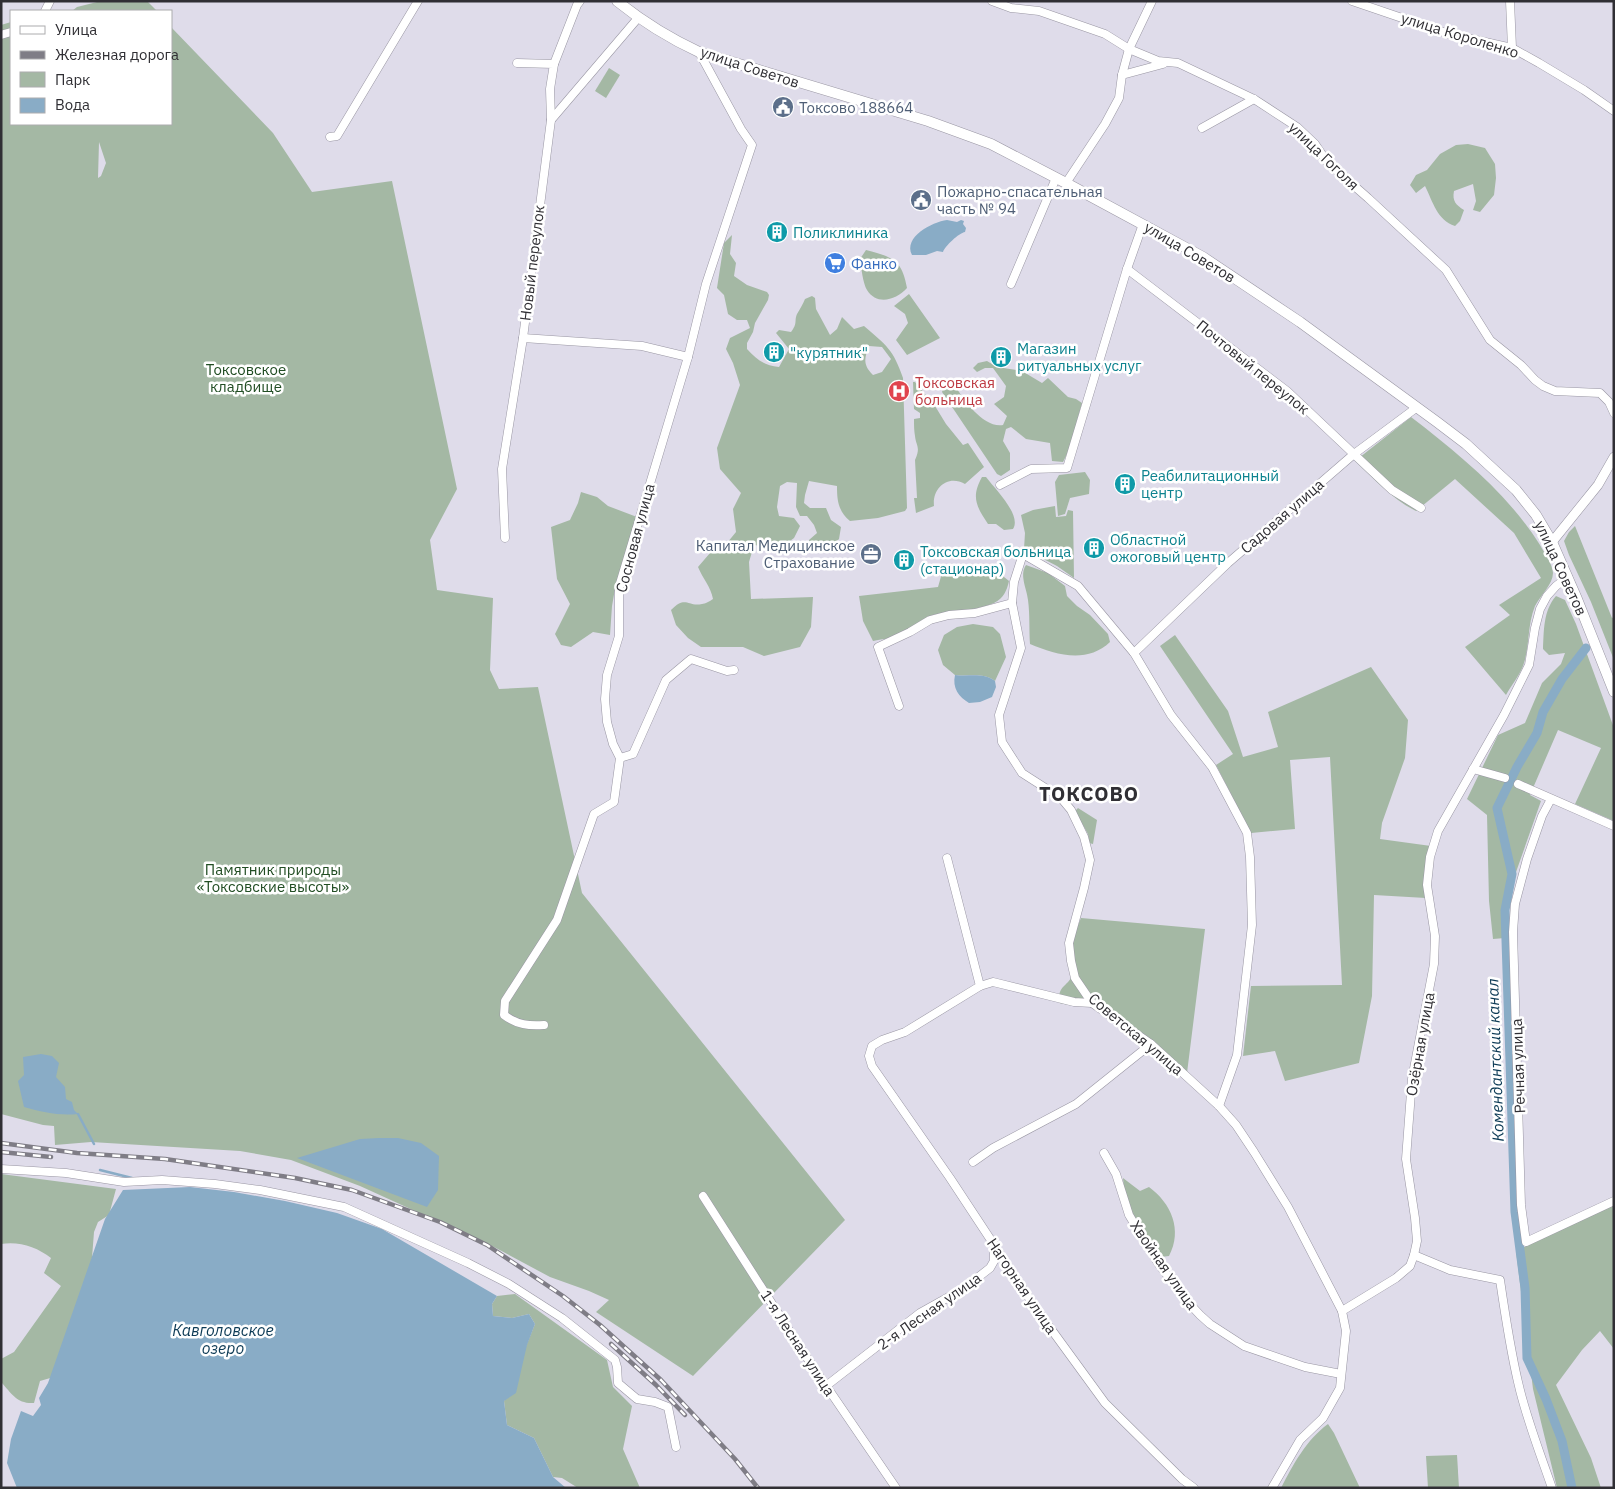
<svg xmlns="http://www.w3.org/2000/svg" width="1615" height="1489" font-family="'IBM Plex Sans',sans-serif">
	<rect width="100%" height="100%" fill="#dfdcea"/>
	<!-- green -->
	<g fill="#a4b8a4" fill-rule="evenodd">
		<path d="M 101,1 L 147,1 L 157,11 L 72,11 L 77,7 Z"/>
		<path d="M 11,22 L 11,124 L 171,124 L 171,27 L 273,133 L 312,192 L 392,181 L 457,489 L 430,540 L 437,590 L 493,598 L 490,670 L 499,689 L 538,687 L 582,893 L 845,1220 L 693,1376 L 596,1312 L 609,1300 L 589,1291 L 550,1277 L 494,1247 L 360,1186 L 291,1160 L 240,1151 L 91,1142 L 55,1145 L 54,1126 L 43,1125 L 1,1114 L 1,25 ZM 99,142 L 106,163 L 101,176 L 98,178 Z"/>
		<path d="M 609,68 L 620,75 L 606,98 L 595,91 Z"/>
		<path d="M 1468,144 L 1485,148 L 1495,164 L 1496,178 L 1494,195 L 1480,212 L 1473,210 L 1476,201 L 1473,184 L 1454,191 C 1452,201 1456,205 1464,210 L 1460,221 L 1455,226 C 1437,220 1433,202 1425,186 L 1416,193 L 1410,185 L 1416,175 L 1427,170 L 1440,154 L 1456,145 Z"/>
		<path d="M 732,235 L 730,254 L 736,263 L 734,276 L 747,285 L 767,292 L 769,295 L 768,300 L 755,323 L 753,332 L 747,343 L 747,349 C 757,360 764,365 779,367 L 789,349 L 776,333 L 779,330 L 791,332 C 798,323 794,321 797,314 C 800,309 803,304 805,299 L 812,296 L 815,298 L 816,309 L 830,335 L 837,329 L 842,317 L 854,329 L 864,326 C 887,346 893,349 903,378 L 907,508 L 905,511 L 878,518 L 850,521 C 838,511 837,500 837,486 L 809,481 L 805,495 L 804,503 L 810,508 L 826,508 L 831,520 L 841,527 L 839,539 L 835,543 L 811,547 L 809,540 L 817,533 L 814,525 L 807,516 L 800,516 L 796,507 L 797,483 L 787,482 L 780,486 L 777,507 L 779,516 L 794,518 L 800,526 L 794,538 L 782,547 C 772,545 763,547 754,545 L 749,562 L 751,599 L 813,597 L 811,627 L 800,647 L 764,656 L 743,647 L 701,647 L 688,638 L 676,625 L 671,610 C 686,595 687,607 702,604 C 705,604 710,601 713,599 C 711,587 703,579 698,567 L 710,553 L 711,547 L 727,543 L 736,532 L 733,509 L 741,493 L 720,469 L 717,448 L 740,385 L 733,363 L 726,349 L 730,338 L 750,328 L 747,320 L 737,320 L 728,314 L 724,295 L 717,288 L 724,243 ZM 869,346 L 882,347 L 891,359 L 882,372 L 873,375 C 863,365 864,359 869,346 Z"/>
		<path d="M 866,250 C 893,257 902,260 907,288 C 896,300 877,306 867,290 C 863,284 861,266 860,259 Z"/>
		<path d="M 909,294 L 940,338 L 907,355 L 896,340 L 908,323 L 905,314 L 894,306 Z"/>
		<path d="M 987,361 L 997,367 L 1022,371 L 1042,383 L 1048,378 L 1068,397 L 1076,399 L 1082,403 L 1069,450 L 1063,462 L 1052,461 L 1050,443 L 1026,439 L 1011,427 L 1006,429 L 1003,441 L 1010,453 L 1010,470 L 1001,476 L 997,474 L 942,392 L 943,389 L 955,386 C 965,401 983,428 1003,425 L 1007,416 L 994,404 L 1004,397 L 1006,386 L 993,368 L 985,368 L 977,372 L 973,368 L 978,363 Z"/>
		<path d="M 913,382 L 915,382 L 935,406 L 946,424 L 963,445 L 968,443 L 984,467 L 965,484 C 948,474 932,488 934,506 L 916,513 L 914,498 L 917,498 L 915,460 C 921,447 916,446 915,436 C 914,431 914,425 914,419 L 920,418 L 920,413 L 914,409 Z"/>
		<path d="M 1411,417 C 1459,454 1508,494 1540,545 C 1545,554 1552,563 1553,573 C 1553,584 1540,596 1535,606 C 1527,625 1530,647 1523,666 C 1519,676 1511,686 1506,695 L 1465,647 L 1510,615 L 1499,605 L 1541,578 L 1514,533 L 1455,479 L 1416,511 C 1392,499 1374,479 1355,461 Z"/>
		<path d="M 1085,472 L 1090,480 L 1089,494 L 1070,498 L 1065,514 L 1058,516 L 1055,482 L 1059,475 Z"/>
		<path d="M 982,477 L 986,477 C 995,489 1022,515 1013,529 L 1004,530 L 996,524 L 988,524 C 976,506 971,497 982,477 Z"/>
		<path d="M 581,492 L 597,497 L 608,506 L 637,517 L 616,583 L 612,606 L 610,635 L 593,632 L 571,647 L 561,645 L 555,634 L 570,604 L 557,579 L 551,527 L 570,520 L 578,503 Z"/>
		<path d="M 1055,506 L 1056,517 L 1066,516 L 1068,510 L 1073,511 L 1074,578 L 1057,566 L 1024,549 L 1025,533 L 1021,515 L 1033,510 Z"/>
		<path d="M 1575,526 L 1612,618 L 1614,617 L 1614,660 L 1591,602 L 1569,555 L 1564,541 L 1569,532 Z"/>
		<path d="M 995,564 L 1001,565 L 1004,577 L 1009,581 C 1007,590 1004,598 994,603 C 975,612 953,609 933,615 C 921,619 914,626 903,633 C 895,638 883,639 873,641 L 863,621 L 859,596 L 938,587 L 942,573 L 950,567 L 966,570 Z"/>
		<path d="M 1026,565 L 1048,573 L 1065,586 L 1067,596 L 1077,606 L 1090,615 L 1108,634 L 1110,642 C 1087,664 1056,655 1030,644 C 1029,630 1030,615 1028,600 C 1027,589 1019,575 1026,565 Z"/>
		<path d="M 1556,596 L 1565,600 L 1576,624 L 1614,728 L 1614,821 L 1575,804 L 1601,748 L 1558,730 L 1530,795 L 1541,801 L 1503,909 L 1505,938 L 1493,939 L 1489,901 L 1487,815 L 1467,799 L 1498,735 L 1525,723 L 1542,683 L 1561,664 L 1565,653 L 1549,655 L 1543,649 C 1544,631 1543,611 1556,596 Z"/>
		<path d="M 973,624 L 993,627 L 1000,634 L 1006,657 L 995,681 C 983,672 969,677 955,675 L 943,665 L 938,650 L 944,635 L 957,627 Z"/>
		<path d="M 1175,635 L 1228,711 L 1243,757 L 1278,747 L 1268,712 L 1371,667 L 1408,720 L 1405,758 L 1382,823 L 1380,839 L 1431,846 L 1426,898 L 1374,895 L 1372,996 L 1359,1063 L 1285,1081 L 1275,1051 L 1243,1056 L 1251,986 L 1342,985 L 1330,757 L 1290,760 L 1295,829 L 1251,833 L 1216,765 L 1233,754 L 1160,646 Z"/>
		<path d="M 1078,808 L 1097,820 L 1093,844 L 1089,843 L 1088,834 L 1075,811 Z"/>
		<path d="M 1081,918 L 1205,929 L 1187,1073 L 1130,1023 L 1095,1000 L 1092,1006 L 1074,1006 L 1059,1003 C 1058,985 1066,988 1072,976 C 1076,965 1071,955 1072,944 C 1073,936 1078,926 1081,918 Z"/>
		<path d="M 1,1174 L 116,1189 L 109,1215 L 98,1222 L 94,1232 L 92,1258 L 64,1374 L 40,1381 L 34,1403 C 17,1404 12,1394 1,1382 L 1,1359 L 14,1352 L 61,1286 L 44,1273 L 51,1258 C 37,1247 19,1241 1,1244 Z"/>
		<path d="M 1123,1178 L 1140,1191 L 1149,1187 C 1171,1203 1183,1230 1169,1256 L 1161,1257 C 1151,1248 1137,1226 1131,1214 C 1126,1203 1124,1190 1123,1178 Z"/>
		<path d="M 1614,1205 L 1614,1349 L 1600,1331 L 1582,1350 L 1556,1385 L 1591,1458 L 1601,1488 L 1557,1488 L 1533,1389 L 1516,1251 Z"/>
		<path d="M 515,1294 L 607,1360 L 613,1387 L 632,1406 L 623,1449 L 640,1488 L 578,1488 L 562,1478 L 553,1477 L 534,1438 L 507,1425 L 504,1401 L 535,1324 L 529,1314 L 512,1318 L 493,1316 L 492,1304 L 497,1296 Z"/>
		<path d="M 1328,1424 L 1334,1433 L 1360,1488 L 1281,1488 C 1293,1465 1306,1440 1328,1424 Z"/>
		<path d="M 1457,1455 L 1459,1488 L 1428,1488 L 1426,1456 Z"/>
	</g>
	<!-- water -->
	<g fill="#89acc6">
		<path d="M 947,220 L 957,222 L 961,220 L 964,221 L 963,224 L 966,228 L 965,232 C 959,233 945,246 943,252 L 937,251 L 926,255 L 912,255 C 903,237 932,222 947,220 Z"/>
		<path d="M 955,675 C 969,677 983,672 995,681 L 996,687 L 992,697 L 980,702 L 969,703 C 959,697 952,688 955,675 Z"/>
		<path d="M 41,1054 L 52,1056 L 59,1063 L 56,1077 L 65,1087 L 66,1099 L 72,1102 L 74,1110 L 78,1114 C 59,1116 42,1112 24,1107 L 18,1081 L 24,1075 L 23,1057 Z"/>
		<path d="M 379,1138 L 398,1138 L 421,1143 L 439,1156 L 438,1190 L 427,1207 L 297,1158 L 360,1139 Z"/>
		<path d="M 190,1187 L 234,1192 L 285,1201 L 337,1213 L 382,1229 L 497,1296 L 492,1304 L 493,1316 L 512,1318 L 529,1314 L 535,1324 L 527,1345 L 516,1393 L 504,1401 L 507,1425 L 534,1438 L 553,1477 L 566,1488 L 17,1488 L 7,1463 L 11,1439 L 21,1411 L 33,1416 L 41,1405 L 39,1398 L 48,1383 L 105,1219 L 123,1190 Z"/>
	</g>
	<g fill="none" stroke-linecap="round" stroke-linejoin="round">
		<!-- stream -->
		<g stroke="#89acc6" stroke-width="2.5">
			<path d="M 78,1114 L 94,1144"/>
			<path d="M 100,1170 L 132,1178"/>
		</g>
		<!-- canal -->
		<path stroke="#89acc6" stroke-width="9" d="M 1572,1488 L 1562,1441 L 1546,1399 L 1527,1358 L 1525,1288 L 1515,1212 L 1505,910 L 1512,874 L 1497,808 L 1517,767 L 1537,733 L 1543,712 L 1562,679 L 1586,648"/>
		<!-- minor casing -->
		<g stroke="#9996a3" stroke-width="9">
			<g id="minor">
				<path d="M 992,1 L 1011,8 L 1039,11 L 1105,34 L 1129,49 L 1158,61 L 1178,63 L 1254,99 L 1297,127 L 1315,144 L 1327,162 L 1368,198 L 1446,270 L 1490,340 L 1521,365 L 1535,380 L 1543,386 L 1555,391 L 1600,393 L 1609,402 L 1614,413"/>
				<path d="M 1352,1 L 1449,34 L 1512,48 L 1539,63 L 1584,90 L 1614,111"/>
				<path d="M 1510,1 L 1512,48"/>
				<path d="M 45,11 L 50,1"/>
				<path d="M 1,35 L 11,32"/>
				<path d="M 517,63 L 554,64 L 550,89 L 551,120"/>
				<path d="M 554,64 L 577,5 L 580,1"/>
				<path d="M 1122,75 L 1163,64"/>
				<path d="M 1202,128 L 1254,99"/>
				<path d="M 330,137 L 337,136 L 418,1"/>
				<path d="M 1066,183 L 1105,124 L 1119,98 L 1122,75 L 1129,49 L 1152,1"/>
				<path d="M 1127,269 L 1287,391 L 1392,490 L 1421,508"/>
				<path d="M 1011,284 L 1056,178"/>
				<path d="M 523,338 L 642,346 L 688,357"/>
				<path d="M 1000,485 L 1031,469 L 1067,468 L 1127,269 L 1143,224"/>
				<path d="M 505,538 L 502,469 L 523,338 L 551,120 L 638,18"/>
				<path d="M 1012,603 L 1021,648 L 999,715 L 1002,742 L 1022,773 L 1061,798 L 1071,810 L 1084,837 L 1090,860 L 1084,888 L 1069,943 L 1071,961 L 1075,978 L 1092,1003 L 1151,1044 L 1219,1106 L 1236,1125 L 1254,1152 L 1288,1207 L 1342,1311"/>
				<path d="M 1134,653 L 1228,563 L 1354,454 L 1416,408"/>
				<path d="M 899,706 L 878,647 L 910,632 L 930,620 L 949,615 L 975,613 L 1012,603 L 1014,582 L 1023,554 L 1078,586 L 1134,653 L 1171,715 L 1212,767 L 1247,833 L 1250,857 L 1252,925 L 1237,1055 L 1219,1106"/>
				<path d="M 620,758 L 633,754 L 666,680 L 691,659 L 727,671 L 734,670"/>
				<path d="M 1473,769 L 1505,778"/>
				<path d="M 1518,784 L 1614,826"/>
				<path d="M 1551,799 L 1542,816 L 1527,859 L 1515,904 L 1513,932 L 1521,1205 L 1526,1242 L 1614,1201"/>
				<path d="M 947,858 L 980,986 L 905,1032 L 882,1040 L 872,1046 L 869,1056 L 872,1066 L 950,1178 L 1035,1307 L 1105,1403 L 1182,1479 L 1194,1488"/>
				<path d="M 980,986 L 993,982 L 1074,1002 L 1092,1003"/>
				<path d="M 544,1025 C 529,1026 517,1025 504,1015 L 505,1001 L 557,920 L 594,814 L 614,802 L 620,758 L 613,744 L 607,722 L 605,699 L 607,675 L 619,636 L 619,587 L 688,357 L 706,284 L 752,145 L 741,129 L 699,52"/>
				<path d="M 1104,1153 L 1116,1174 L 1129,1215 L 1158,1263 L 1186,1300 L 1200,1315 L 1210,1324 L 1244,1346 L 1305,1367 L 1341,1374"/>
				<path d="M 973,1162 L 993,1148 L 1076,1104 L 1151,1044"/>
				<path d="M 1,1169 L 66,1173 L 124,1182 L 162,1180 L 215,1184 L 260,1190 L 344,1207 L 468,1263 L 509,1284 L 562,1318 L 615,1360 L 617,1367 L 618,1383 L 637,1399 L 655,1402 L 668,1407 L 676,1447"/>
				<path d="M 703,1196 L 799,1346 L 896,1488"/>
				<path d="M 1414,1255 L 1450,1270 L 1500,1280 C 1505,1314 1510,1348 1518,1382 C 1526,1418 1540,1453 1552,1488"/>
				<path d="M 826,1386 L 920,1313 L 963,1289 L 990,1268 L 994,1261 L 994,1245"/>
				<path d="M 1272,1488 L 1300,1440 L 1323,1418 L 1340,1388 L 1346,1331 L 1342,1311 L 1396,1278 L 1410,1266 L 1414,1255 L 1417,1241 L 1415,1218 L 1406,1159 L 1412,1079 L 1434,964 L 1435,936 L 1427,885 L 1430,857 L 1438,831 L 1504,715 L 1529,665 L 1535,628 L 1540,609 L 1547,596 L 1556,586 L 1568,577"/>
			</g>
		</g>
		<!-- tertiary casing -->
		<g stroke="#9996a3" stroke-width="10">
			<path id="tertiary" d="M 1552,542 L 1598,485 L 1614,457"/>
		</g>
		<!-- secondary casing -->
		<g stroke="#9996a3" stroke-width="11">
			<path id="secondary" d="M 617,1 C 643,22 669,38 699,52 L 928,121 L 991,144 L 1066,183 L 1203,257 L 1300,322 L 1437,422 L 1466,444 L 1516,490 L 1536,515 L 1552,542 L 1577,599 L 1614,692"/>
		</g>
		<!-- minor -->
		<use href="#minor" stroke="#fff" stroke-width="8"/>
		<!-- tertiary -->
		<use href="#tertiary" stroke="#fff" stroke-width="9"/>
		<!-- secondary -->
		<use href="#secondary" stroke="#fff" stroke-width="10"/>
		<!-- rail casing -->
		<g stroke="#7f7d86" stroke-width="4.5">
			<g id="rail">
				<path d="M 1,1143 L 77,1153 L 165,1159 L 295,1178 L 352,1190 L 440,1222 L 487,1245 L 563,1296 L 600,1325 L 661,1380 L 735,1459 L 758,1488"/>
				<path d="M 1,1152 L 51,1157"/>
				<path d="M 611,1344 L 656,1385 L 685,1415"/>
			</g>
		</g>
		<!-- rail -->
		<use href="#rail" stroke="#fff" stroke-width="2.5" stroke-dasharray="8" stroke-linecap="butt"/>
	</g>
	<!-- icons -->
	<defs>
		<g id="civic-disc" transform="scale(1.125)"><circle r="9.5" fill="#5c6f8a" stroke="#fff"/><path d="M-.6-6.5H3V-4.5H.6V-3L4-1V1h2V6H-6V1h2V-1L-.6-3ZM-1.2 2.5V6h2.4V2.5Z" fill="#fff"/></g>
		<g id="building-disc" transform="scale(1.125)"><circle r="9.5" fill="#0f9aa8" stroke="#fff"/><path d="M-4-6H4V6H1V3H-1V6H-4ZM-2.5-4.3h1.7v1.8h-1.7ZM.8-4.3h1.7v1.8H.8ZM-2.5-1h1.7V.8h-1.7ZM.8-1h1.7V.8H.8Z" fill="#fff"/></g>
		<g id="supermarket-disc" transform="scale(1.125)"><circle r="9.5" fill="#3f7fe0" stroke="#fff"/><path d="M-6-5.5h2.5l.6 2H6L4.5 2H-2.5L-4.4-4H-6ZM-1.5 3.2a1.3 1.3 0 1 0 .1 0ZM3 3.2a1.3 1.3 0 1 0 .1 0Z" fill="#fff"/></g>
		<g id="hospital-disc" transform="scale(1.125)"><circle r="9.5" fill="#e0444e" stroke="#fff"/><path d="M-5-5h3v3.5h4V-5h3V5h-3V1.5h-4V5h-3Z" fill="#fff"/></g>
		<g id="office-disc" transform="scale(1.125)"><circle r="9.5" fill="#5c6f8a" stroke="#fff"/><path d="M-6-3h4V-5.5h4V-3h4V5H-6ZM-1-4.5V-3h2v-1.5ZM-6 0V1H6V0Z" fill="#fff"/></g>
	</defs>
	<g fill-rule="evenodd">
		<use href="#civic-disc" x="783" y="107"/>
		<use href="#civic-disc" x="921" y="200"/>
		<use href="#building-disc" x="777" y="232"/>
		<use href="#supermarket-disc" x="835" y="263"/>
		<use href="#building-disc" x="774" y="352"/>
		<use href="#building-disc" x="1001" y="357"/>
		<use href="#hospital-disc" x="899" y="391"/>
		<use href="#building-disc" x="1125" y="484"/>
		<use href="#building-disc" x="1094" y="548"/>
		<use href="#office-disc" x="871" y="554"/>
		<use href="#building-disc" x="904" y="560"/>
	</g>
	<g text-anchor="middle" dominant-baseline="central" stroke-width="5" stroke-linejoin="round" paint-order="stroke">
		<!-- street labels -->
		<g font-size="15" fill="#302f34" stroke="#fff">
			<text transform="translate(1460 35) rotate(17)">улица Короленко</text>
			<text transform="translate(750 67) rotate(18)">улица Советов</text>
			<text transform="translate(1324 156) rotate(44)">улица Гоголя</text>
			<text transform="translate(1190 252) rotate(31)">улица Советов</text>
			<text transform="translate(532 263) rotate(-83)">Новый переулок</text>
			<text transform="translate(1253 367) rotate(39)">Почтовый переулок</text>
			<text transform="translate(1282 516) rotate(-41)">Садовая улица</text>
			<text transform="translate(635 538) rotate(-75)">Сосновая улица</text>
			<text transform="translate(1561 568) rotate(65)">улица Советов</text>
			<text transform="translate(1136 1034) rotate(40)">Советская улица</text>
			<text transform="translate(1420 1044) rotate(-80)">Озёрная улица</text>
			<text transform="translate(1518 1066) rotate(-92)">Речная улица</text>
			<text transform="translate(1164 1265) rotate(55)">Хвойная улица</text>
			<text transform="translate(1022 1286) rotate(56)">Нагорная улица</text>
			<text transform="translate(929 1311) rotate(-35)">2-я Лесная улица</text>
			<text transform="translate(798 1343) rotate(57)">1-я Лесная улица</text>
		</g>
		<!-- service labels -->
		<g font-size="15" fill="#4e5e75" stroke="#fff" text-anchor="start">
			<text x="799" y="107">Токсово 188664</text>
			<text x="937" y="191">Пожарно-спасательная<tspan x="937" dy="17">часть № 94</tspan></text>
			<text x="855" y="545" text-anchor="end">Капитал Медицинское<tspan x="855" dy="17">Страхование</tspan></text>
		</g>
		<!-- culture labels -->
		<g font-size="15" fill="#0d838f" stroke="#fff" text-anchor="start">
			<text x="793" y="232">Поликлиника</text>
			<text x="1017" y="348">Магазин<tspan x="1017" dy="17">ритуальных услуг</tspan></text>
			<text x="790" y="352">"курятник"</text>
			<text x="1141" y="475">Реабилитационный<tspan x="1141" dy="17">центр</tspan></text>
			<text x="1110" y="539">Областной<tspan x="1110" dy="17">ожоговый центр</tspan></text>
			<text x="920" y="551">Токсовская больница<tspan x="920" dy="17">(стационар)</tspan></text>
		</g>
		<!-- shop labels -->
		<g font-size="15" fill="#366cbe" stroke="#fff" text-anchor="start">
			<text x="851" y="263">Фанко</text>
		</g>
		<!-- park labels -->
		<g font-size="15" fill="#214d23" stroke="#fff">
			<text x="246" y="369">Токсовское<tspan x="246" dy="17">кладбище</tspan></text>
			<text x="273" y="869">Памятник природы<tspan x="273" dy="17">«Токсовские высоты»</tspan></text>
		</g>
		<!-- health labels -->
		<g font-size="15" fill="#be3a42" stroke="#fff" text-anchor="start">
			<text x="915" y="382">Токсовская<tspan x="915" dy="17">больница</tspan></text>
		</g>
		<!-- water labels -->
		<g font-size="16" font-style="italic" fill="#0c3a55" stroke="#fff">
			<text transform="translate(1495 1060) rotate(-92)">Комендантский канал</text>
			<text x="223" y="1330">Кавголовское<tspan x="223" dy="18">озеро</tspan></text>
		</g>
		<!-- district labels -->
		<g font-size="20" font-weight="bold" letter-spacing="1" fill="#302f34" stroke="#fff">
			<text x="1089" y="793">ТОКСОВО</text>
		</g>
	</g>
	<!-- border -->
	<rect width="1615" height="1489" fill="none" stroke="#302f34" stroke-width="5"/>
	<!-- legend -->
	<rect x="10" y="10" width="162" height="115" fill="#ffffff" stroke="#acacae"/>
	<rect x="20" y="26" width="25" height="8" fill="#ffffff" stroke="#acacae"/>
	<text x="55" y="35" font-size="15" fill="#302f34">Улица</text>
	<rect x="20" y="51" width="25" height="8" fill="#7f7d86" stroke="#acacae"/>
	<text x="55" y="60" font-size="15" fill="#302f34">Железная дорога</text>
	<rect x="20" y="72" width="25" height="15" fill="#a4b8a4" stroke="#acacae"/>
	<text x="55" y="85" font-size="15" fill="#302f34">Парк</text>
	<rect x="20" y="98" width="25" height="15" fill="#89acc6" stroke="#acacae"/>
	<text x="55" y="110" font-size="15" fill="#302f34">Вода</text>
</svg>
